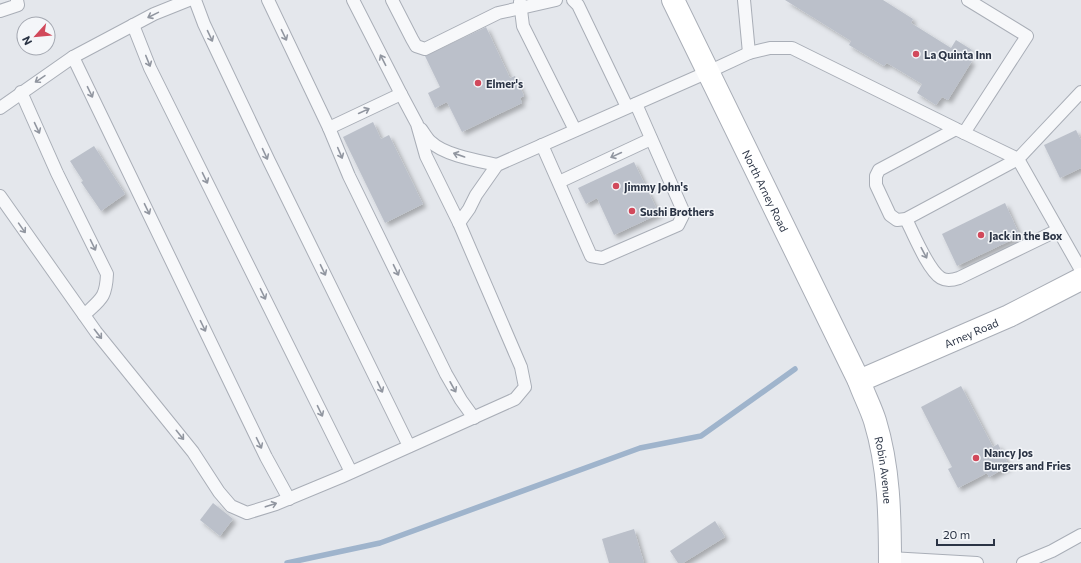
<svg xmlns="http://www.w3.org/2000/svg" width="1081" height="563" font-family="Commissioner,sans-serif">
	<defs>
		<filter id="shadow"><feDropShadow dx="3.5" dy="3.5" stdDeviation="2" flood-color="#0004"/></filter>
	</defs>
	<rect width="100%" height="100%" fill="#e4e7ec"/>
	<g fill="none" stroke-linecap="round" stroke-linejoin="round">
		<!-- stream -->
		<path stroke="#9fb4cc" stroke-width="5.5" d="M 287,563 L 380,543 L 640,448 L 701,436 L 795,369"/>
	</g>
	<!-- building -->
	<g fill="#bbc0ca" filter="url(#shadow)">
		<path d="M 785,0 L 883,0 L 913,19 L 911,23 L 951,48 L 956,40 L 972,50 L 966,58 L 972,61 L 948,100 L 942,97 L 936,105 L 917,93 L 922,84 L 887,63 L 884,66 L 849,45 L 851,41 Z"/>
		<path d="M 486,27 L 510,78 L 515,76 L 524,96 L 520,98 L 522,103 L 462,132 L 447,102 L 435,108 L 428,93 L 440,87 L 425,56 Z"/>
		<path d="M 373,122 L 381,139 L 389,135 L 423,204 L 385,223 L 343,137 Z"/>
		<path d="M 1076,130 L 1081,140 L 1081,168 L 1060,178 L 1044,145 Z"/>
		<path d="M 94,146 L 125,194 L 101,211 L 81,182 L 83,181 L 70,161 Z"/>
		<path d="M 634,162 L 659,214 L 614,235 L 597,198 L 586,204 L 578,188 Z"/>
		<path d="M 1005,203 L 1020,236 L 957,266 L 942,234 Z"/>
		<path d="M 961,386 L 993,447 L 998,444 L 1009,466 L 989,477 L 987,473 L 958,488 L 948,469 L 952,467 L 921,407 Z"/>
		<path d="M 213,503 L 233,519 L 220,536 L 200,520 Z"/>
		<path d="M 715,521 L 725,537 L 683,563 L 678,563 L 670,551 Z"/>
		<path d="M 634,529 L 644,563 L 609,563 L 602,539 Z"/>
	</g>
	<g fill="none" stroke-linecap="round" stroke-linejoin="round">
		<!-- lane casing -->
		<g stroke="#a9aeb7" stroke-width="14">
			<g id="lane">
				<path d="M 195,0 L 204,24 L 269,161 L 409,446"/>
				<path d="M 268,0 L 329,128 L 349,176 L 446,374 L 461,400 L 474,418"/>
				<path d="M 392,0 L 412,39 L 416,46 L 425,49 L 498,13 L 556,0"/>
				<path d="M 573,0 L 578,5 L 627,107"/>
				<path d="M 744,0 L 749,53"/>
				<path d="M 520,2 L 523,26 L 575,130"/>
				<path d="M 0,11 L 18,5 L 17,0"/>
				<path d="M 133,25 L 150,68 L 351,472"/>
				<path d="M 73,57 L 266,457 L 289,499"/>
				<path d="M 21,92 L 57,173 L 107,274 C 106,298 101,299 84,315"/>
				<path d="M 1081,92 L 1018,159 L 1081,270"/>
				<path d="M 0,108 L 73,57 L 154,14 L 189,0"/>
				<path d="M 329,128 L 401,94"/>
				<path d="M 421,129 C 424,133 427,139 431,142 C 444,155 479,161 497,165"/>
				<path d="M 958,130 L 1018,159"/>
				<path d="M 964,133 L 1027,36 L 968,0"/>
				<path d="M 542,145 L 591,256 L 602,258 L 678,225 L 684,213 L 636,104"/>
				<path d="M 559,182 L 651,139"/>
				<path d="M 0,196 L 96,332 L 193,452 L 219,492 L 231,506 L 247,513 L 276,504 L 341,477 L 515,399 L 525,387 L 521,367 L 459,223 L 426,156 L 417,124 L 401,94 L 353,0"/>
				<path d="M 906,219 C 913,233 928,270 941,278 C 946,281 953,280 959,278 L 1058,230"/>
				<path d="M 459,223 L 469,209 L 476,195 L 497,165 L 708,72 L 749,53 L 770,48 L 792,48 L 956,129 L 879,170 L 876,176 L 876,185 L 890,215 L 897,220 L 906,219 L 1018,159"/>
				<path d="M 890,558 L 977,563"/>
				<path d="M 1023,563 L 1052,551 L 1081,535"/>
			</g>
		</g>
		<!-- secondary casing -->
		<g stroke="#a9aeb7" stroke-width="24">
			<g id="secondary">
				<path id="s1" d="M 673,0 L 859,381 C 864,395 871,408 875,421 C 889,467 890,515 890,563"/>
				<path id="s2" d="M 859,381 L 1009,316 L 1081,279"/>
			</g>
		</g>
		<!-- lane -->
		<use href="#lane" stroke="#f7f8fa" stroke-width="12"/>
		<!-- secondary -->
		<use href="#secondary" stroke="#fff" stroke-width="22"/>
	</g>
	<!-- one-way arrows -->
	<defs><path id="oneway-shaft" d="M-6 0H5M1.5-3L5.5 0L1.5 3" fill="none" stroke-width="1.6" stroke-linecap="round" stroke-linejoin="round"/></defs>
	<g stroke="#9196a0">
		<use href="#oneway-shaft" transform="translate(153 15) rotate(154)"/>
		<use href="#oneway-shaft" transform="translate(284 35) rotate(64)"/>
		<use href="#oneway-shaft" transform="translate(210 36) rotate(65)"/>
		<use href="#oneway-shaft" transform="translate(383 60) rotate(-117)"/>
		<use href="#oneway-shaft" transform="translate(148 61) rotate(68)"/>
		<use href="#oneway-shaft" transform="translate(40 79) rotate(146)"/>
		<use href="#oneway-shaft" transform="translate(90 92) rotate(64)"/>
		<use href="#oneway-shaft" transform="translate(364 111) rotate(-25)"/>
		<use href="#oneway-shaft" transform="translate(37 128) rotate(65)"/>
		<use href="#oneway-shaft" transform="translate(340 153) rotate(67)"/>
		<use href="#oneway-shaft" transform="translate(265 154) rotate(65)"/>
		<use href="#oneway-shaft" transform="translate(459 155) rotate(-161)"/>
		<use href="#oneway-shaft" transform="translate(616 155) rotate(155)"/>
		<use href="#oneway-shaft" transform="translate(205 178) rotate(64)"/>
		<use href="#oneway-shaft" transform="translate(147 209) rotate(64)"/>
		<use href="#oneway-shaft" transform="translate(22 228) rotate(55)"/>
		<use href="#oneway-shaft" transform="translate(93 245) rotate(64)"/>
		<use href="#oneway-shaft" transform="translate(924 253) rotate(62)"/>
		<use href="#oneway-shaft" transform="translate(323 270) rotate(64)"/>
		<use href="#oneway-shaft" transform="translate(396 270) rotate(64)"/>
		<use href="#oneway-shaft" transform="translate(263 294) rotate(64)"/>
		<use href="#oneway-shaft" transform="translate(203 326) rotate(64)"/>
		<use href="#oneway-shaft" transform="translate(98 334) rotate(52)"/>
		<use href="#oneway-shaft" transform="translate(380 387) rotate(64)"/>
		<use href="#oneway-shaft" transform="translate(453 387) rotate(61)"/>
		<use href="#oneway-shaft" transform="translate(320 411) rotate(64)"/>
		<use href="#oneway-shaft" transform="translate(180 435) rotate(51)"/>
		<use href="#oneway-shaft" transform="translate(259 443) rotate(64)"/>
		<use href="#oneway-shaft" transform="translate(271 505) rotate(-18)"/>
	</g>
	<!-- markers -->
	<g fill="#d1495b" stroke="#f4f6f9" stroke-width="1.5">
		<circle cx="916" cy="54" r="4"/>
		<circle cx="478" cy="83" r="4"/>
		<circle cx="616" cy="186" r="4"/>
		<circle cx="632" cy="211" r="4"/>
		<circle cx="981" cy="235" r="4"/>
		<circle cx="976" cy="458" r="4"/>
	</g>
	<g text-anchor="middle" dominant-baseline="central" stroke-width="3" stroke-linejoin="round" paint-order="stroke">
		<!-- poi labels -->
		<g font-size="11" font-weight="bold" fill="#2b3445" stroke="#f4f6f9" text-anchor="start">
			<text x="924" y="54">La Quinta Inn</text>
			<text x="486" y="83">Elmer's</text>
			<text x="624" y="186">Jimmy John's</text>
			<text x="640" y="211">Sushi Brothers</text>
			<text x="989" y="235">Jack in the Box</text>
			<text x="984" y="452">Nancy Jos<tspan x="984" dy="13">Burgers and Fries</tspan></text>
		</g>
		<!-- street labels -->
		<g font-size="11" fill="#2b3445" stroke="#f4f6f9">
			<text stroke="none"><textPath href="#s1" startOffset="212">North Arney Road</textPath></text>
			<text stroke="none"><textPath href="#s2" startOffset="122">Arney Road</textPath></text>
			<text stroke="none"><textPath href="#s1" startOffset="517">Robin Avenue</textPath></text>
		</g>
	</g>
	<!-- north arrow -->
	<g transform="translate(36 36) rotate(243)"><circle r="19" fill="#f4f6f9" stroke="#a4a8b1"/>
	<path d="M0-3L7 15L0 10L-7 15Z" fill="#d1495b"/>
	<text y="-6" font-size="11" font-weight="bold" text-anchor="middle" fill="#2b3445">N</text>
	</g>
	<!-- scale -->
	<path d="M937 539v6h57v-6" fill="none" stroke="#2b3445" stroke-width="2"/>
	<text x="943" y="539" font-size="12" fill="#2b3445" stroke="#f4f6f9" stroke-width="3" paint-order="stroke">20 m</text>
</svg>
